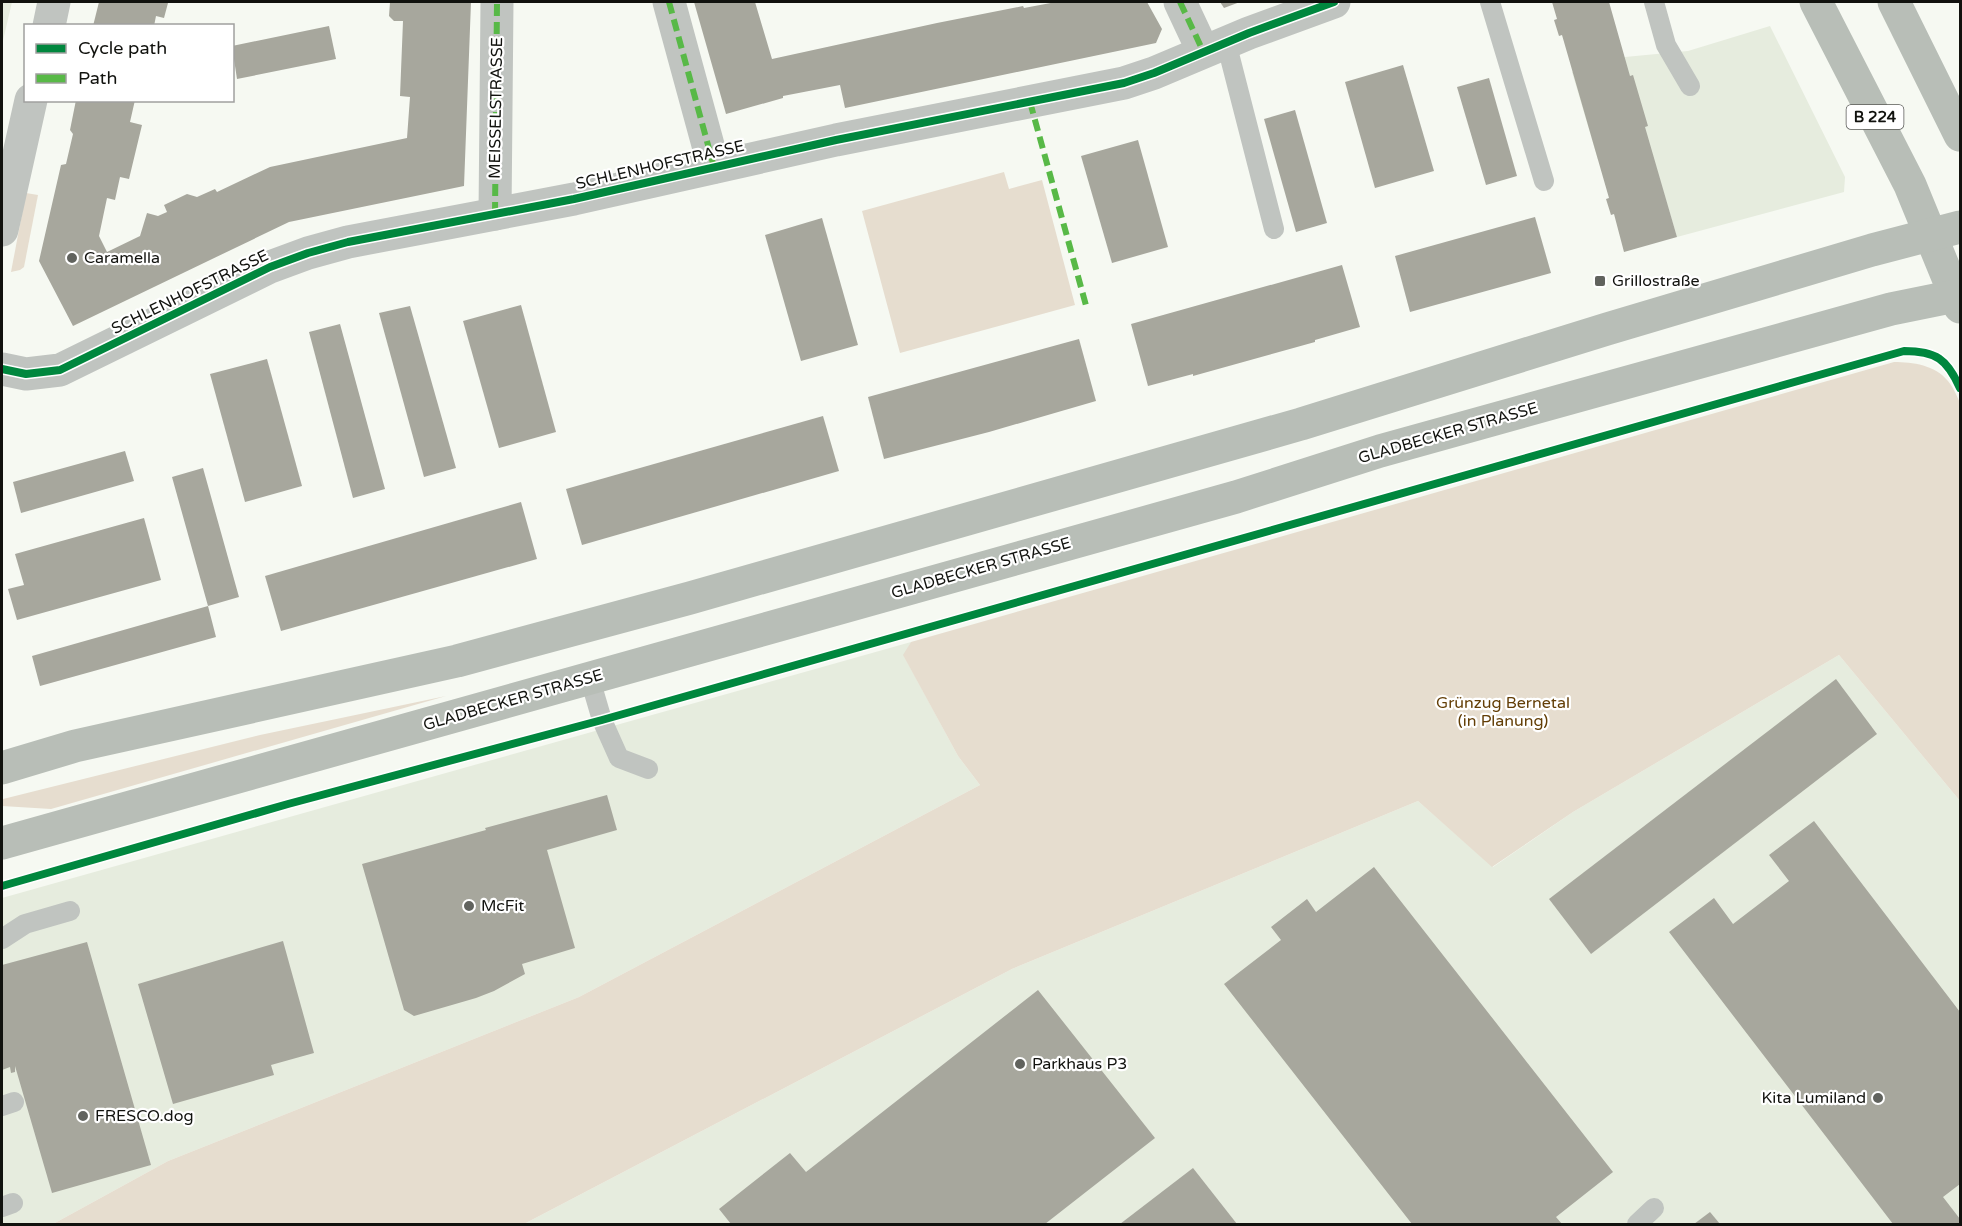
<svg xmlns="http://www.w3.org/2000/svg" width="1962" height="1226" font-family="'Varela Round',sans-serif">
	<rect width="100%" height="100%" fill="#f6f9f2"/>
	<!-- built -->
	<g fill="#e6ecde">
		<path d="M 2,2 L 12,2 L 2,45 Z"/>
		<path d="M 1770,26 L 1845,177 L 1844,192 L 1677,237 L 1650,147 L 1598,160 L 1572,72 L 1625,57 L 1688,51 Z"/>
		<path d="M 911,642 L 904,656 L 958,756 L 980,785 L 579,997 L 168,1161 L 53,1224 L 2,1224 L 2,898 Z"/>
		<path d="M 1839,655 L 1960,801 L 1960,1224 L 524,1224 L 1012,969 L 1418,801 L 1493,867 L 1573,812 Z"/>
	</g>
	<!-- green -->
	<g fill="#e6ddcf">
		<path d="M 1004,172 L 1009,189 L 1042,180 L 1075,305 L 900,353 L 862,211 Z"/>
		<path d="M 26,193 L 38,195 L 24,267 L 20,270 L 11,272 Z"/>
		<path d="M 1894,362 C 1913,362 1935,365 1948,381 C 1953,387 1957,396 1960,403 L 1960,801 L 1839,655 L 1573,812 L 1492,867 L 1418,801 L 1012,969 L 524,1224 L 53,1224 L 168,1161 L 579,997 L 980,785 L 958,756 L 903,655 L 911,642 Z"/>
		<path d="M 446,696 L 51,809 L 2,806 L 3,799 L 260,735 Z"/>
	</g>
	<!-- building -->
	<g fill="#a7a79d">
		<path d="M 99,2 L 167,2 L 168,3 L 164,18 L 156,16 L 154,26 L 93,26 Z"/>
		<path d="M 390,2 L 471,2 L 464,186 L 289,222 L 73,326 L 39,261 L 61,165 L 66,164 L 73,134 L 70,130 L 76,100 L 135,100 L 130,122 L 142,125 L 129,179 L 120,177 L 115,200 L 107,198 L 99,236 L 107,252 L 140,236 L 147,213 L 158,216 L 167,212 L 164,205 L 187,194 L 197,197 L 215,189 L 217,192 L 270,167 L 407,138 L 410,97 L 400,96 L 403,21 L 394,21 L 389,16 Z"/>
		<path d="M 694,2 L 755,2 L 772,59 L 937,23 L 1023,6 L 1024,8 L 1056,2 L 1147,2 L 1162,29 L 1156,43 L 845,108 L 840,85 L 783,96 L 783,98 L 726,114 Z"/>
		<path d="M 1220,2 L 1240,2 L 1224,8 Z"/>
		<path d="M 1552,2 L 1609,2 L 1630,76 L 1633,75 L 1648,126 L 1645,127 L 1677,237 L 1624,252 L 1614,214 L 1611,215 L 1606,199 L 1609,198 L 1562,35 L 1559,36 L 1554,20 L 1557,19 Z"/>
		<path d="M 329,26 L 336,59 L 237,79 L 232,46 Z"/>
		<path d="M 1403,65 L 1434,171 L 1375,188 L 1345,82 Z"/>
		<path d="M 1489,78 L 1517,176 L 1486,185 L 1457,87 Z"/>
		<path d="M 1295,110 L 1327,223 L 1296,232 L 1264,119 Z"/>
		<path d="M 1138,140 L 1168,247 L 1112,263 L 1081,156 Z"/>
		<path d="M 1535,217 L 1551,273 L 1410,312 L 1395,256 Z"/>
		<path d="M 822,218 L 858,345 L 801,361 L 765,235 Z"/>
		<path d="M 1342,265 L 1360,327 L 1315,340 L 1315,342 L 1193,376 L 1193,374 L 1148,386 L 1131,324 Z"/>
		<path d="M 521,305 L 556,432 L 499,448 L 463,321 Z"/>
		<path d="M 410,306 L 456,468 L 424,477 L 379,313 Z"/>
		<path d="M 340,324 L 385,489 L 353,498 L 309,332 Z"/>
		<path d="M 1079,339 L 1096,401 L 989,432 L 884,459 L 868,397 Z"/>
		<path d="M 267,359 L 302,486 L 245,502 L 210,374 Z"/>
		<path d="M 823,416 L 839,471 L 582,545 L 566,489 Z"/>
		<path d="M 125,451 L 134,481 L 21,513 L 13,482 Z"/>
		<path d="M 203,468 L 239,597 L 208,606 L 216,637 L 40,686 L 32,656 L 208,606 L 172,477 Z"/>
		<path d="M 521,502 L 537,559 L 281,631 L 265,576 Z"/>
		<path d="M 144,518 L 161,580 L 17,620 L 8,589 L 24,585 L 15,554 Z"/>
		<path d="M 1836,679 L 1877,734 L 1591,954 L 1549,899 Z"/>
		<path d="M 607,795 L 617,830 L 547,850 L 575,948 L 522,964 L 525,974 L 494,991 L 476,998 L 414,1016 L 404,1010 L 362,864 L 486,830 L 485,828 Z"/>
		<path d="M 1814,821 L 1960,1012 L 1960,1184 L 1943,1197 L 1960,1219 L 1960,1224 L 1893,1224 L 1669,932 L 1714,898 L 1733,924 L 1789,881 L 1769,855 Z"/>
		<path d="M 1374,867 L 1613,1172 L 1556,1217 L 1562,1224 L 1412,1224 L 1224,984 L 1281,940 L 1271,927 L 1307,899 L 1316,912 Z"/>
		<path d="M 283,941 L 314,1053 L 271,1065 L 274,1075 L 173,1104 L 138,984 Z"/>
		<path d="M 87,942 L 151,1165 L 52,1193 L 15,1066 L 15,1072 L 11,1073 L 10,1067 L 2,1070 L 2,965 Z"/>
		<path d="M 1038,990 L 1155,1138 L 1045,1224 L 731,1224 L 719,1209 L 790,1153 L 806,1172 Z"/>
		<path d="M 1193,1168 L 1237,1224 L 1120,1224 Z"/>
		<path d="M 1710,1212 L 1720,1224 L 1694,1224 Z"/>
	</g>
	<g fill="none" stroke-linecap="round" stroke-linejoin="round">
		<!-- lane -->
		<g stroke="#c0c4c0" stroke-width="20">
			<path d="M 1490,2 L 1544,181"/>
			<path d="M 1654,2 L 1666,45 L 1690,86"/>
			<path d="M 1226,42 L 1274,229"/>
			<path d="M 590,679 L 602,720 L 619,758 L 648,769"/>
			<path d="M 2,939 L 25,924 L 70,911"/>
			<path d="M 2,1106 L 14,1102"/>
			<path d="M 2,1207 L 13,1203"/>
			<path d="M 1637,1224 L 1654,1208"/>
		</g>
		<!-- street -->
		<g stroke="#c0c4c0" stroke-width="33">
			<path d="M 669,2 L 714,167"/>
			<path d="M 1180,2 L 1203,51"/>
			<path d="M 49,26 L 54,2"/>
			<path d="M 495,214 L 497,2"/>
			<path d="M 2,230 L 31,100"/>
			<path d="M 2,369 L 26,374 L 60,370 L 270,267 L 308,253 L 348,242 L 574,199 L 836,140 L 1124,83 L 1154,73 L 1249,33 L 1334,2"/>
		</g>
		<!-- primary -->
		<g stroke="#b8beb7" stroke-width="33">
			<path d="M 1816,2 L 1910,185 L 1960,307"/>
			<path d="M 1894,2 L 1960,135"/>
			<path d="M 2,768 L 75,746 L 457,661 L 690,598 L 1301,424 L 1607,329 L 1872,250 L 1960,227"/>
			<path d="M 2,843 L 1236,497 L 1380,451 L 1891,309 L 1960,295"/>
		</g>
		<!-- quiet -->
		<g stroke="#58b947" stroke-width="6" stroke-dasharray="12 6" stroke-linecap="butt">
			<path d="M 669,2 L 714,167"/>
			<path d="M 1180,2 L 1203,51"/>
			<path d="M 1030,102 L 1087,309"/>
			<path d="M 495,214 L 497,2"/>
		</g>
		<!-- cycleway casing -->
		<g stroke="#fff" stroke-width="11">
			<g id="cycleway">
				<path d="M 2,369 L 26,374 L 60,370 L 270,267 L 308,253 L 348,242 L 574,199 L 836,140 L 1124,83 L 1154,73 L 1249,33 L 1334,2"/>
				<path d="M 2,886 L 288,804 L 602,720 L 1904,351 C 1936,351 1947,359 1960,388"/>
			</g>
		</g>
		<!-- cycleway -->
		<use href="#cycleway" stroke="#00873e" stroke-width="8"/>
	</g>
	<!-- markers -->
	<g fill="#61635e" stroke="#fff" stroke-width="2">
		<circle cx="72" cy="258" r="6"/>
		<rect x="1594" y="275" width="12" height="12" rx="3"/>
		<circle cx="469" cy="906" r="6"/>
		<circle cx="1020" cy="1064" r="6"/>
		<circle cx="1878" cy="1098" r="6"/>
		<circle cx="83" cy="1116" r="6"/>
	</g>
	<g text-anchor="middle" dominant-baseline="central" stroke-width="4.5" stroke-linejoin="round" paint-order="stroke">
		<!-- shield labels -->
		<rect fill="#fff" stroke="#585956" stroke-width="1.5" x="1846.5" y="105" width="57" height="24" rx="4.5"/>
		<g font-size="15" font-weight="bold" fill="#11120e">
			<text x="1875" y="117">B 224</text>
		</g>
		<!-- street labels -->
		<g font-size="16" fill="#11120e" stroke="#fff">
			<text transform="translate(496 108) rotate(-89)">MEISSELSTRASSE</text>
			<text transform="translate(660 165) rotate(-13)">SCHLENHOFSTRASSE</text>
			<text transform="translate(190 292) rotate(-26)">SCHLENHOFSTRASSE</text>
			<text transform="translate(1448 433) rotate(-16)">GLADBECKER STRASSE</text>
			<text transform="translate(981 568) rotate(-16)">GLADBECKER STRASSE</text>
			<text transform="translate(513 700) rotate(-16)">GLADBECKER STRASSE</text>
		</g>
		<!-- poi labels -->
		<g font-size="16" fill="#11120e" stroke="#fff" text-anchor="start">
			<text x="84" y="258">Caramella</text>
			<text x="1612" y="281">Grillostraße</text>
			<text x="481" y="906">McFit</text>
			<text x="1032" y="1064">Parkhaus P3</text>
			<text x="1866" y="1098" text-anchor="end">Kita Lumiland</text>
			<text x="95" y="1116">FRESCO.dog</text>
		</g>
		<!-- park labels -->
		<g font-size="16" fill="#633e06" stroke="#fff">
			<text x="1503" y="703">Grünzug Bernetal<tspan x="1503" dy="18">(in Planung)</tspan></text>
		</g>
	</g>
	<!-- border -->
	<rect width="1962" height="1226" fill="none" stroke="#11120e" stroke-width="6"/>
	<!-- legend -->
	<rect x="24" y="24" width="210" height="78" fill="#ffffff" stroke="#a0a09f" stroke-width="1.5"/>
	<rect x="36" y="44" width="30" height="9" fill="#00873e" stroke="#a0a09f" stroke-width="1.5"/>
	<text x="78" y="54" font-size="18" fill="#11120e">Cycle path</text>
	<rect x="36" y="74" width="30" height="9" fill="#58b947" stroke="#a0a09f" stroke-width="1.5"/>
	<text x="78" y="84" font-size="18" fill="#11120e">Path</text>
</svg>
